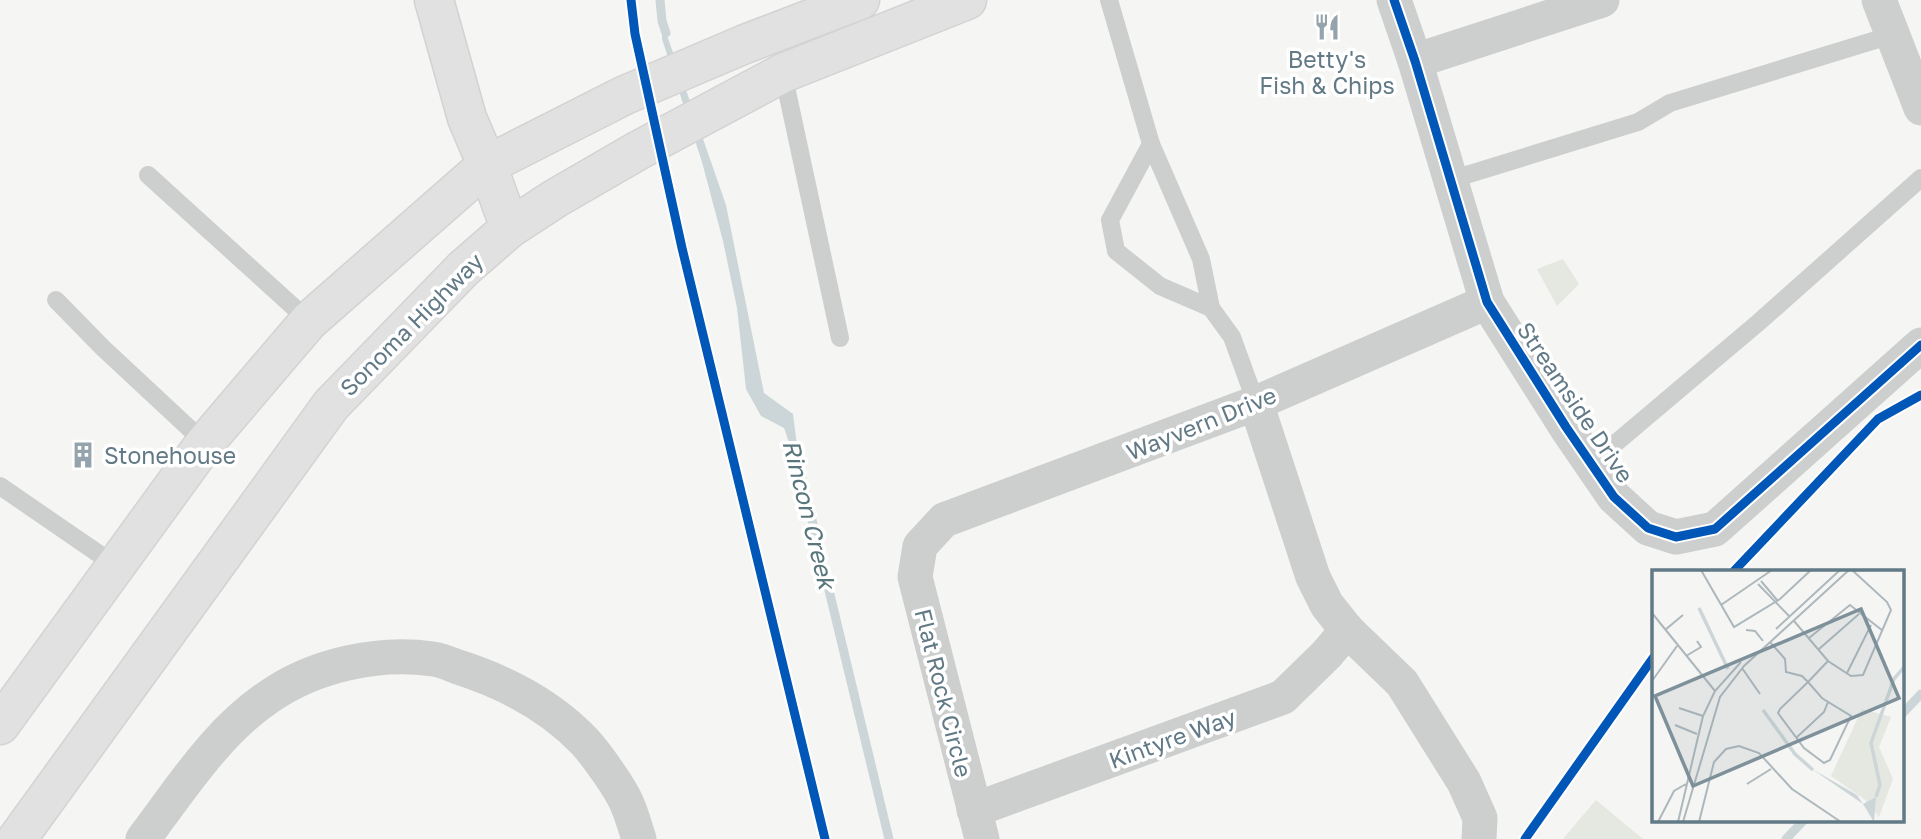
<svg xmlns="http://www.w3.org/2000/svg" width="1921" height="839" font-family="'Golos Text',sans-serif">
	<rect width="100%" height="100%" fill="#f5f5f3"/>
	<!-- green -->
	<g fill="#e5e8e1">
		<path d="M 1563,259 L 1579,284 L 1557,306 L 1537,269 Z"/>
		<path d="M 1596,800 L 1643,839 L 1563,839 Z"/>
	</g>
	<!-- water -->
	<path fill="#ccd6d8" d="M 662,21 L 726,205 L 764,393 L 793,414 L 801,477 L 784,428 L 761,416 L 746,389 L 737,308 L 723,241 L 702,162 L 662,39 Z"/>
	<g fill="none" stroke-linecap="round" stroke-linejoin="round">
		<!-- stream -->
		<g stroke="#ccd6d8" stroke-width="9">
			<path d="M 660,0 L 662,21 L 666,33"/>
			<path d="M 799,466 L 889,839"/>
			<path d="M 1902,714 L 1921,694"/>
			<path d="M 1786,839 L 1804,820"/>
		</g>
		<!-- secondary casing -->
		<g stroke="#d1d3d3" stroke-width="41">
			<path id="secondary" d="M 434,0 L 467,118 L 487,165"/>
		</g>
		<!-- primary casing -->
		<g stroke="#d2d3d2" stroke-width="41">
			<g id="primary">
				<path d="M 487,165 L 510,228"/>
				<path d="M 0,725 L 205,443 L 309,321 L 487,165 L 625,95 L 745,44 L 860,0"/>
				<path d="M 17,839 L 331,405 L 464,268 L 510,228 L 556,198 L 639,150 L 783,73 L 967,0"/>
			</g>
		</g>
		<!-- lane -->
		<g stroke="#cdcece" stroke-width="18">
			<path d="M 1109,0 L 1151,144 L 1110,220 L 1116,251 L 1160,286 L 1211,308 L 1232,337 L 1256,403"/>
			<path d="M 783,73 L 840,338"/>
			<path d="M 1151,144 L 1201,259 L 1211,308"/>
			<path d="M 148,175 L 309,321"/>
			<path d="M 1450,180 L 1638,122 L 1670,103 L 1892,35"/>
			<path d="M 56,300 L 103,348 L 205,443"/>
			<path d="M 1591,464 L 1759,322 L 1921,178"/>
			<path d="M 0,486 L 115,565"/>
		</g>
		<!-- street -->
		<g stroke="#cdcece" stroke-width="35">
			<path d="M 1394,0 L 1415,61 L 1487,302 L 1566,427 L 1614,497 L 1648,528 L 1676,537 L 1715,529 L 1921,345"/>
			<path d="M 1879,0 L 1921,108"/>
			<path d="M 1415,61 L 1602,0"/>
			<path d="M 1256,403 L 1313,577 L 1327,605 L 1347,630 L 1402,683 L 1464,782 L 1480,818 L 1479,839"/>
			<path d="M 974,810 L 1283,697 L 1327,654 L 1347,630"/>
			<path d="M 143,839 C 181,789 216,732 270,696 C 315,665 379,651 433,659 C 441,660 450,664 458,667 C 505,682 550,705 585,742 C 596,754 621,789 627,804 C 632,815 635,827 639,839"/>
			<path d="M 982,839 L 915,577 L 920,546 L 944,520 L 1256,403 L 1487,302"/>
		</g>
		<!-- secondary -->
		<use href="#secondary" stroke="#e1e1e1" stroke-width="38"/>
		<!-- primary -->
		<use href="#primary" stroke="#e1e1e1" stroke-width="38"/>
		<!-- cycleway casing -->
		<g stroke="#fff" stroke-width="13">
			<g id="cycleway">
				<path d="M 631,0 L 635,34 L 682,248 L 825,839"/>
				<path d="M 1394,0 L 1415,61 L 1487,302 L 1566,427 L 1614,497 L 1648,528 L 1676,537 L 1715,529 L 1921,345"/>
				<path d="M 1734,571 L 1878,419 L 1921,395"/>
				<path d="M 1525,839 L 1653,658"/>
			</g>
		</g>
		<!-- cycleway -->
		<use href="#cycleway" stroke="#0057b8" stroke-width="9"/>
	</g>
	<!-- icons -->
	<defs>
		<g id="restaurant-bare" transform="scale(2.1)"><path d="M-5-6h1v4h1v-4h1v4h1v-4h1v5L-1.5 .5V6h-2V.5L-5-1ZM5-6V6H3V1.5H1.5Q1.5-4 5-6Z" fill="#95a4ac" stroke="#fff" stroke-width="2.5" paint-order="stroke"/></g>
		<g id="building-bare" transform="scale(2.1)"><path d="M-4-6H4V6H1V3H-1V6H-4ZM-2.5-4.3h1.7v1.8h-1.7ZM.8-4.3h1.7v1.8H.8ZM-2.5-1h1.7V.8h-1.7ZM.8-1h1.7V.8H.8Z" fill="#95a4ac" stroke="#fff" stroke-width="2.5" paint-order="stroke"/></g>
	</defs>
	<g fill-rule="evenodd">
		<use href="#restaurant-bare" x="1327" y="27"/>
		<use href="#building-bare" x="83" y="455"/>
	</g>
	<g text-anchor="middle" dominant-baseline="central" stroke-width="7" stroke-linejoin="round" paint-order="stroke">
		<!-- poi labels -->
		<g font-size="23" fill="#627986" stroke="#fff">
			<text x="1327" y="59">Betty's<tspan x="1327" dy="26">Fish &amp; Chips</tspan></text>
			<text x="104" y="455" text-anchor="start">Stonehouse</text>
		</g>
		<!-- street labels -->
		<g font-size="23" fill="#627986" stroke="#fff">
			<text transform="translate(411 324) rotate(-45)">Sonoma Highway</text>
			<text transform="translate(1576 402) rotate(56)">Streamside Drive</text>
			<text transform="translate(1201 423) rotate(-22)">Wayvern Drive</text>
			<text transform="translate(944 693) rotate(76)">Flat Rock Circle</text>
			<text transform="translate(1172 738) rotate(-20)">Kintyre Way</text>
		</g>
		<!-- water labels -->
		<g font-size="24" font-style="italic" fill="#59767c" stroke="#fff">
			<text transform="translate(810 514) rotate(76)">Rincon Creek</text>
		</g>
	</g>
	<!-- overview -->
	<g transform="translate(1652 570)">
		<rect width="252" height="252" fill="#f5f5f3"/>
		<path d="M 210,139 L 239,147 L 227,177 L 241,209 L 227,247 L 212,229 L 179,206 Z" fill="#e5e8e1"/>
		<path d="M 160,199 L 205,225 L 211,234 L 224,227 L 222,252 L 211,234 Z" fill="#ccd6d8"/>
		<path fill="none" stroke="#ccd6d8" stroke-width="3.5" d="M 47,38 L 76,99M 111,140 L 143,184 L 161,200M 224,227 L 228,215 L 219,173 L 242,109 L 252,97"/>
		<path fill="none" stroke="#adb8bd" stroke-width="2" d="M 49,0 L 82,57 L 128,29 L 159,0M 109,11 L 125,30M 106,14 L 138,47M 69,35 L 120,0M 0,43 L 63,121M 142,51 L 176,91 L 199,106 L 211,105 L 239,40 L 235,32 L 200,0M 124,59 L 188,0M 13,60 L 31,45M 94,60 L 103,61 L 111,71M 157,68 L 198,35 L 231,61M 118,72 L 133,89 L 134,102 L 150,106 L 156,112 L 170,128 L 173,130 L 199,146 L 178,190 L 172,193 L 152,178 L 126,143 L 128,139 L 156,112 L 176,91M 167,79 L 207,44M 34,86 L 49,77 L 45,71M 90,98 L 108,124M 195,103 L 219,55M 0,111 L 25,76M 27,138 L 51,146M 23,155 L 45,164M 144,168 L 172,142 L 176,132M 95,214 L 119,199M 6,252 L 22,221 L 34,214M 26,252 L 51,146 L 63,121 L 89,92M 31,252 L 68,127 L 92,96 L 197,0M 47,252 L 62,192 L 74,179 L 87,176 L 107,183 L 140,219 L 189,252"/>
		<path fill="#7e919b" fill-opacity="0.15" stroke="#7e919b" stroke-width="3.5" d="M 209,39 L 247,128 L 41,216 L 3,126 Z"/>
		<rect width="252" height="252" fill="none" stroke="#627986" stroke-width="3.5"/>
	</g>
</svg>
